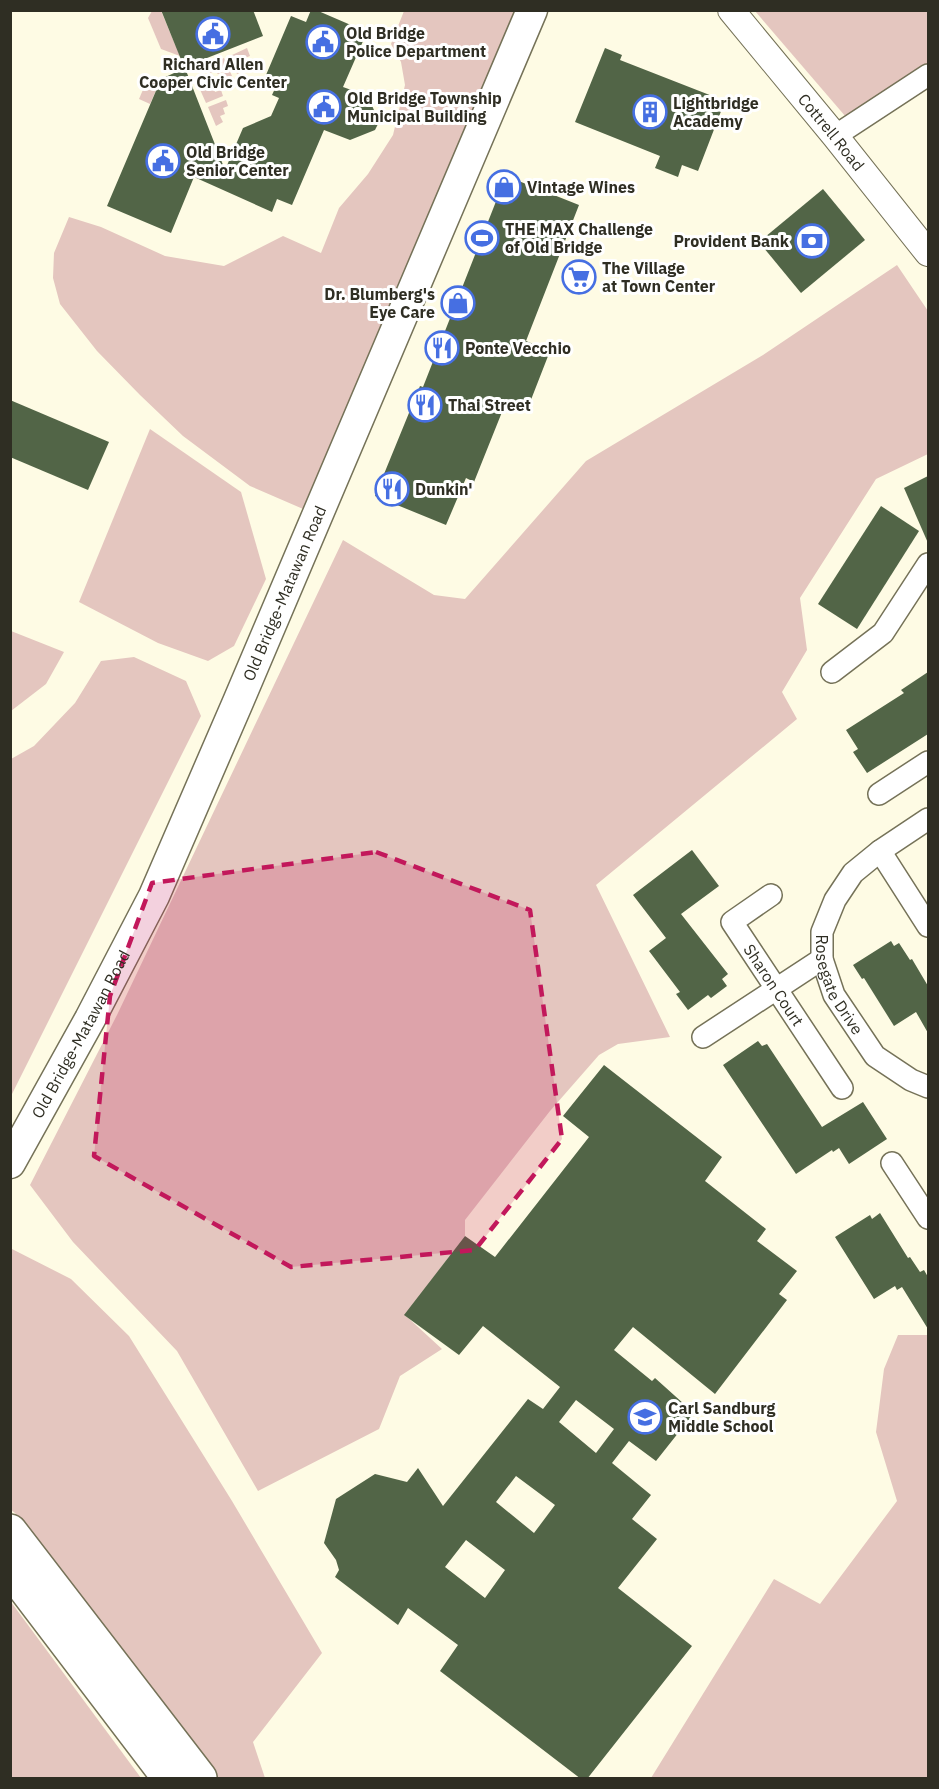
<svg xmlns="http://www.w3.org/2000/svg" width="939" height="1789" font-family="'IBM Plex Sans',sans-serif">
	<rect width="100%" height="100%" fill="#fefbe4"/>
	<!-- green -->
	<g fill="#e4c6bf">
		<path d="M 152,11 L 161,11 L 180,56 L 161,49 L 148,18 Z"/>
		<path d="M 404,11 L 532,11 L 317,515 L 250,486 L 183,436 L 140,395 L 97,351 L 60,304 L 53,278 L 54,253 L 69,217 L 101,227 L 165,256 L 224,266 L 283,236 L 321,253 L 339,208 L 368,174 L 393,135 L 405,85 L 401,62 L 391,44 Z"/>
		<path d="M 755,11 L 928,11 L 928,84 L 858,131 Z"/>
		<path d="M 247,48 L 250,56 L 245,58 L 247,62 L 241,65 L 244,71 L 237,74 L 230,56 Z"/>
		<path d="M 224,58 L 232,76 L 226,78 L 223,72 L 218,74 L 215,71 L 210,73 L 207,65 Z"/>
		<path d="M 161,79 L 150,104 L 139,99 L 145,85 Z"/>
		<path d="M 206,82 L 208,87 L 213,85 L 215,92 L 221,90 L 223,96 L 206,103 L 198,85 Z"/>
		<path d="M 226,100 L 228,106 L 223,108 L 225,114 L 220,116 L 223,122 L 216,126 L 208,107 Z"/>
		<path d="M 897,265 L 928,311 L 928,454 L 876,479 L 800,598 L 807,650 L 782,692 L 797,719 L 596,885 L 670,1037 L 618,1044 L 599,1055 L 550,1111 L 465,1220 L 465,1236 L 405,1315 L 442,1349 L 400,1376 L 379,1429 L 258,1491 L 177,1351 L 73,1242 L 30,1185 L 117,1015 L 343,540 L 434,595 L 465,599 L 586,461 L 763,355 Z"/>
		<path d="M 150,429 L 241,492 L 266,579 L 234,646 L 208,661 L 158,643 L 79,602 Z"/>
		<path d="M 11,631 L 64,652 L 46,684 L 11,711 Z"/>
		<path d="M 134,657 L 186,681 L 201,716 L 11,1096 L 11,759 L 34,746 L 75,703 L 101,661 Z"/>
		<path d="M 10,1248 L 71,1279 L 129,1336 L 232,1501 L 322,1653 L 253,1742 L 265,1778 L 214,1778 L 15,1513 L 11,1510 Z"/>
		<path d="M 898,1335 L 928,1335 L 928,1778 L 651,1778 L 774,1579 L 820,1604 L 897,1501 L 876,1432 L 884,1369 Z"/>
		<path d="M 10,1602 L 11,1602 L 141,1778 L 11,1778 Z"/>
	</g>
	<!-- building -->
	<g fill="#526547" fill-rule="evenodd">
		<path d="M 161,10 L 253,10 L 263,36 L 184,67 Z"/>
		<path d="M 311,10 L 316,10 L 367,32 L 343,87 L 368,96 L 379,122 L 375,130 L 350,140 L 324,130 L 292,205 L 277,199 L 272,212 L 194,177 L 171,233 L 107,206 L 161,79 L 185,68 L 225,170 L 243,128 L 271,116 L 279,98 L 272,95 L 279,80 L 266,75 L 291,16 L 306,22 Z"/>
		<path d="M 605,48 L 622,55 L 620,60 L 725,101 L 698,171 L 682,165 L 678,177 L 655,168 L 660,156 L 575,122 Z"/>
		<path d="M 506,176 L 579,205 L 526,341 L 550,351 L 527,410 L 506,402 L 474,482 L 466,478 L 446,525 L 375,496 L 420,386 L 423,387 Z"/>
		<path d="M 823,189 L 865,240 L 801,293 L 759,242 Z"/>
		<path d="M 10,400 L 109,442 L 88,490 L 10,457 Z"/>
		<path d="M 928,476 L 928,543 L 904,488 Z"/>
		<path d="M 881,506 L 919,531 L 857,629 L 818,604 Z"/>
		<path d="M 928,672 L 928,734 L 867,773 L 853,752 L 858,749 L 846,730 L 904,693 L 901,690 Z"/>
		<path d="M 692,850 L 719,886 L 681,914 L 728,974 L 722,979 L 727,986 L 711,998 L 708,995 L 688,1010 L 676,994 L 680,992 L 649,951 L 666,938 L 633,895 Z"/>
		<path d="M 891,941 L 894,946 L 899,943 L 910,960 L 912,959 L 928,986 L 928,1033 L 916,1012 L 894,1026 L 864,978 L 862,979 L 853,965 Z"/>
		<path d="M 758,1041 L 762,1046 L 767,1044 L 822,1127 L 863,1102 L 887,1139 L 849,1164 L 839,1148 L 833,1152 L 832,1150 L 796,1174 L 723,1065 Z"/>
		<path d="M 604,1065 L 722,1157 L 705,1181 L 766,1229 L 757,1241 L 797,1271 L 779,1294 L 787,1300 L 715,1394 L 633,1327 L 614,1350 L 652,1381 L 655,1378 L 694,1413 L 656,1461 L 629,1441 L 612,1463 L 651,1495 L 632,1519 L 657,1539 L 618,1588 L 692,1646 L 587,1779 L 581,1779 L 440,1671 L 458,1645 L 408,1608 L 398,1625 L 335,1577 L 339,1570 L 336,1560 L 324,1543 L 336,1499 L 375,1474 L 407,1482 L 418,1468 L 443,1506 L 528,1399 L 543,1409 L 560,1387 L 483,1326 L 459,1355 L 404,1315 L 465,1236 L 495,1257 L 589,1137 L 563,1116 ZM 576,1400 L 614,1429 L 596,1453 L 559,1422 ZM 516,1476 L 555,1505 L 534,1533 L 496,1502 ZM 466,1540 L 505,1570 L 485,1598 L 445,1567 Z"/>
		<path d="M 880,1213 L 908,1258 L 910,1257 L 920,1272 L 924,1270 L 928,1277 L 928,1329 L 902,1287 L 897,1290 L 895,1286 L 874,1299 L 835,1237 L 870,1215 L 872,1219 Z"/>
	</g>
	<g fill="none" stroke-linecap="round" stroke-linejoin="round">
		<!-- minor casing -->
		<g stroke="#757258" stroke-width="24">
			<g id="minor">
				<path d="M 835,136 L 928,75"/>
				<path d="M 832,672 L 883,633 L 928,564"/>
				<path d="M 879,794 L 928,762"/>
				<path id="s1" d="M 928,819 L 880,851 L 853,873 L 835,900 L 822,932 L 822,959 L 834,995 L 875,1056 L 911,1080 L 928,1087"/>
				<path d="M 880,851 L 928,926"/>
				<path id="s2" d="M 771,895 L 732,922 L 842,1088"/>
				<path d="M 703,1037 L 822,959"/>
				<path d="M 892,1163 L 928,1218"/>
			</g>
		</g>
		<!-- tertiary casing -->
		<g stroke="#757258" stroke-width="28">
			<g id="tertiary">
				<path id="s3" d="M 731,10 L 835,136 L 928,253"/>
			</g>
		</g>
		<!-- secondary casing -->
		<g stroke="#757258" stroke-width="33">
			<g id="secondary">
				<path id="s4" d="M 10,1163 L 90,1019 L 154,896 L 238,702 L 532,10"/>
			</g>
		</g>
		<!-- trunk casing -->
		<g stroke="#757258" stroke-width="36">
			<g id="trunk">
				<path d="M 10,1531 L 200,1778"/>
				<path d="M 10,1569 L 169,1778"/>
			</g>
		</g>
		<!-- minor -->
		<use href="#minor" stroke="#fff" stroke-width="21"/>
		<!-- tertiary -->
		<use href="#tertiary" stroke="#fff" stroke-width="26"/>
		<!-- secondary -->
		<use href="#secondary" stroke="#fff" stroke-width="30"/>
		<!-- trunk -->
		<use href="#trunk" stroke="#fff" stroke-width="33"/>
	</g>
	<!-- marked area -->
	<path fill="#c2185b" fill-opacity="0.2" stroke="#c2185b" stroke-width="4.5" stroke-dasharray="12 8" stroke-linejoin="round" d="M 376,852 L 530,910 L 562,1139 L 475,1250 L 291,1267 L 94,1156 L 110,996 L 152,883 Z"/>
	<!-- icons -->
	<defs>
		<g id="civic-ring" transform="scale(1.725)"><circle r="9.5" fill="#fff" stroke="#466fe2" stroke-width="1.5"/><path d="M-.6-6.5H3V-4.5H.6V-3L4-1V1h2V6H-6V1h2V-1L-.6-3ZM-1.2 2.5V6h2.4V2.5Z" fill="#466fe2"/></g>
		<g id="building-ring" transform="scale(1.725)"><circle r="9.5" fill="#fff" stroke="#466fe2" stroke-width="1.5"/><path d="M-4-6H4V6H1V3H-1V6H-4ZM-2.5-4.3h1.7v1.8h-1.7ZM.8-4.3h1.7v1.8H.8ZM-2.5-1h1.7V.8h-1.7ZM.8-1h1.7V.8H.8Z" fill="#466fe2"/></g>
		<g id="shop-ring" transform="scale(1.725)"><circle r="9.5" fill="#fff" stroke="#466fe2" stroke-width="1.5"/><path d="M-5-2.5h2.3a2.7 3.5 0 0 1 5.4 0H5L5.5 6h-11ZM-1.5-2.5h3a1.5 2.3 0 0 0-3 0Z" fill="#466fe2"/></g>
		<g id="stadium-ring" transform="scale(1.725)"><circle r="9.5" fill="#fff" stroke="#466fe2" stroke-width="1.5"/><path d="M0-5a6.5 5 0 1 0 0 10a6.5 5 0 1 0 0-10ZM-3.5-1.8h7v3.6h-7Z" fill="#466fe2"/></g>
		<g id="bank-ring" transform="scale(1.725)"><circle r="9.5" fill="#fff" stroke="#466fe2" stroke-width="1.5"/><path d="M-6-4H6V4H-6ZM0-2.3a2.3 2.3 0 1 0 0 4.6a2.3 2.3 0 1 0 0-4.6Z" fill="#466fe2"/></g>
		<g id="supermarket-ring" transform="scale(1.725)"><circle r="9.5" fill="#fff" stroke="#466fe2" stroke-width="1.5"/><path d="M-6-5.5h2.5l.6 2H6L4.5 2H-2.5L-4.4-4H-6ZM-1.5 3.2a1.3 1.3 0 1 0 .1 0ZM3 3.2a1.3 1.3 0 1 0 .1 0Z" fill="#466fe2"/></g>
		<g id="restaurant-ring" transform="scale(1.725)"><circle r="9.5" fill="#fff" stroke="#466fe2" stroke-width="1.5"/><path d="M-5-6h1v4h1v-4h1v4h1v-4h1v5L-1.5 .5V6h-2V.5L-5-1ZM5-6V6H3V1.5H1.5Q1.5-4 5-6Z" fill="#466fe2"/></g>
		<g id="school-ring" transform="scale(1.725)"><circle r="9.5" fill="#fff" stroke="#466fe2" stroke-width="1.5"/><path d="M0-5L7-2L0 1L-7-2ZM-4 1L0 2.5L4 1V4Q0 6-4 4Z" fill="#466fe2"/></g>
	</defs>
	<g fill-rule="evenodd">
		<use href="#civic-ring" x="213" y="34"/>
		<use href="#civic-ring" x="323" y="42"/>
		<use href="#civic-ring" x="324" y="107"/>
		<use href="#building-ring" x="650" y="112"/>
		<use href="#civic-ring" x="163" y="161"/>
		<use href="#shop-ring" x="504" y="187"/>
		<use href="#stadium-ring" x="482" y="238"/>
		<use href="#bank-ring" x="812" y="241"/>
		<use href="#supermarket-ring" x="579" y="277"/>
		<use href="#shop-ring" x="458" y="303"/>
		<use href="#restaurant-ring" x="442" y="348"/>
		<use href="#restaurant-ring" x="425" y="405"/>
		<use href="#restaurant-ring" x="392" y="489"/>
		<use href="#school-ring" x="645" y="1417"/>
	</g>
	<g text-anchor="middle" dominant-baseline="central" stroke-width="6" stroke-linejoin="round" paint-order="stroke">
		<!-- poi labels -->
		<g font-size="16" font-weight="bold" fill="#2f2e23" stroke="#fff" text-anchor="start">
			<text x="346" y="33">Old Bridge<tspan x="346" dy="18">Police Department</tspan></text>
			<text x="213" y="64" text-anchor="middle">Richard Allen<tspan x="213" dy="18">Cooper Civic Center</tspan></text>
			<text x="347" y="98">Old Bridge Township<tspan x="347" dy="18">Municipal Building</tspan></text>
			<text x="673" y="103">Lightbridge<tspan x="673" dy="18">Academy</tspan></text>
			<text x="186" y="152">Old Bridge<tspan x="186" dy="18">Senior Center</tspan></text>
			<text x="527" y="187">Vintage Wines</text>
			<text x="505" y="229">THE MAX Challenge<tspan x="505" dy="18">of Old Bridge</tspan></text>
			<text x="789" y="241" text-anchor="end">Provident Bank</text>
			<text x="602" y="268">The Village<tspan x="602" dy="18">at Town Center</tspan></text>
			<text x="435" y="294" text-anchor="end">Dr. Blumberg's<tspan x="435" dy="18">Eye Care</tspan></text>
			<text x="465" y="348">Ponte Vecchio</text>
			<text x="448" y="405">Thai Street</text>
			<text x="415" y="489">Dunkin'</text>
			<text x="668" y="1408">Carl Sandburg<tspan x="668" dy="18">Middle School</tspan></text>
		</g>
		<!-- street labels -->
		<g font-size="16" fill="#2f2e23" stroke="#fff">
			<text stroke="none"><textPath href="#s3" startOffset="158">Cottrell Road</textPath></text>
			<text stroke="none"><textPath href="#s4" startOffset="633">Old Bridge-Matawan Road</textPath></text>
			<text stroke="none"><textPath href="#s1" startOffset="216">Rosegate Drive</textPath></text>
			<text stroke="none"><textPath href="#s2" startOffset="123">Sharon Court</textPath></text>
			<text stroke="none"><textPath href="#s4" startOffset="147">Old Bridge-Matawan Road</textPath></text>
		</g>
	</g>
	<!-- border -->
	<rect width="939" height="1789" fill="none" stroke="#2f2e23" stroke-width="24"/>
</svg>
